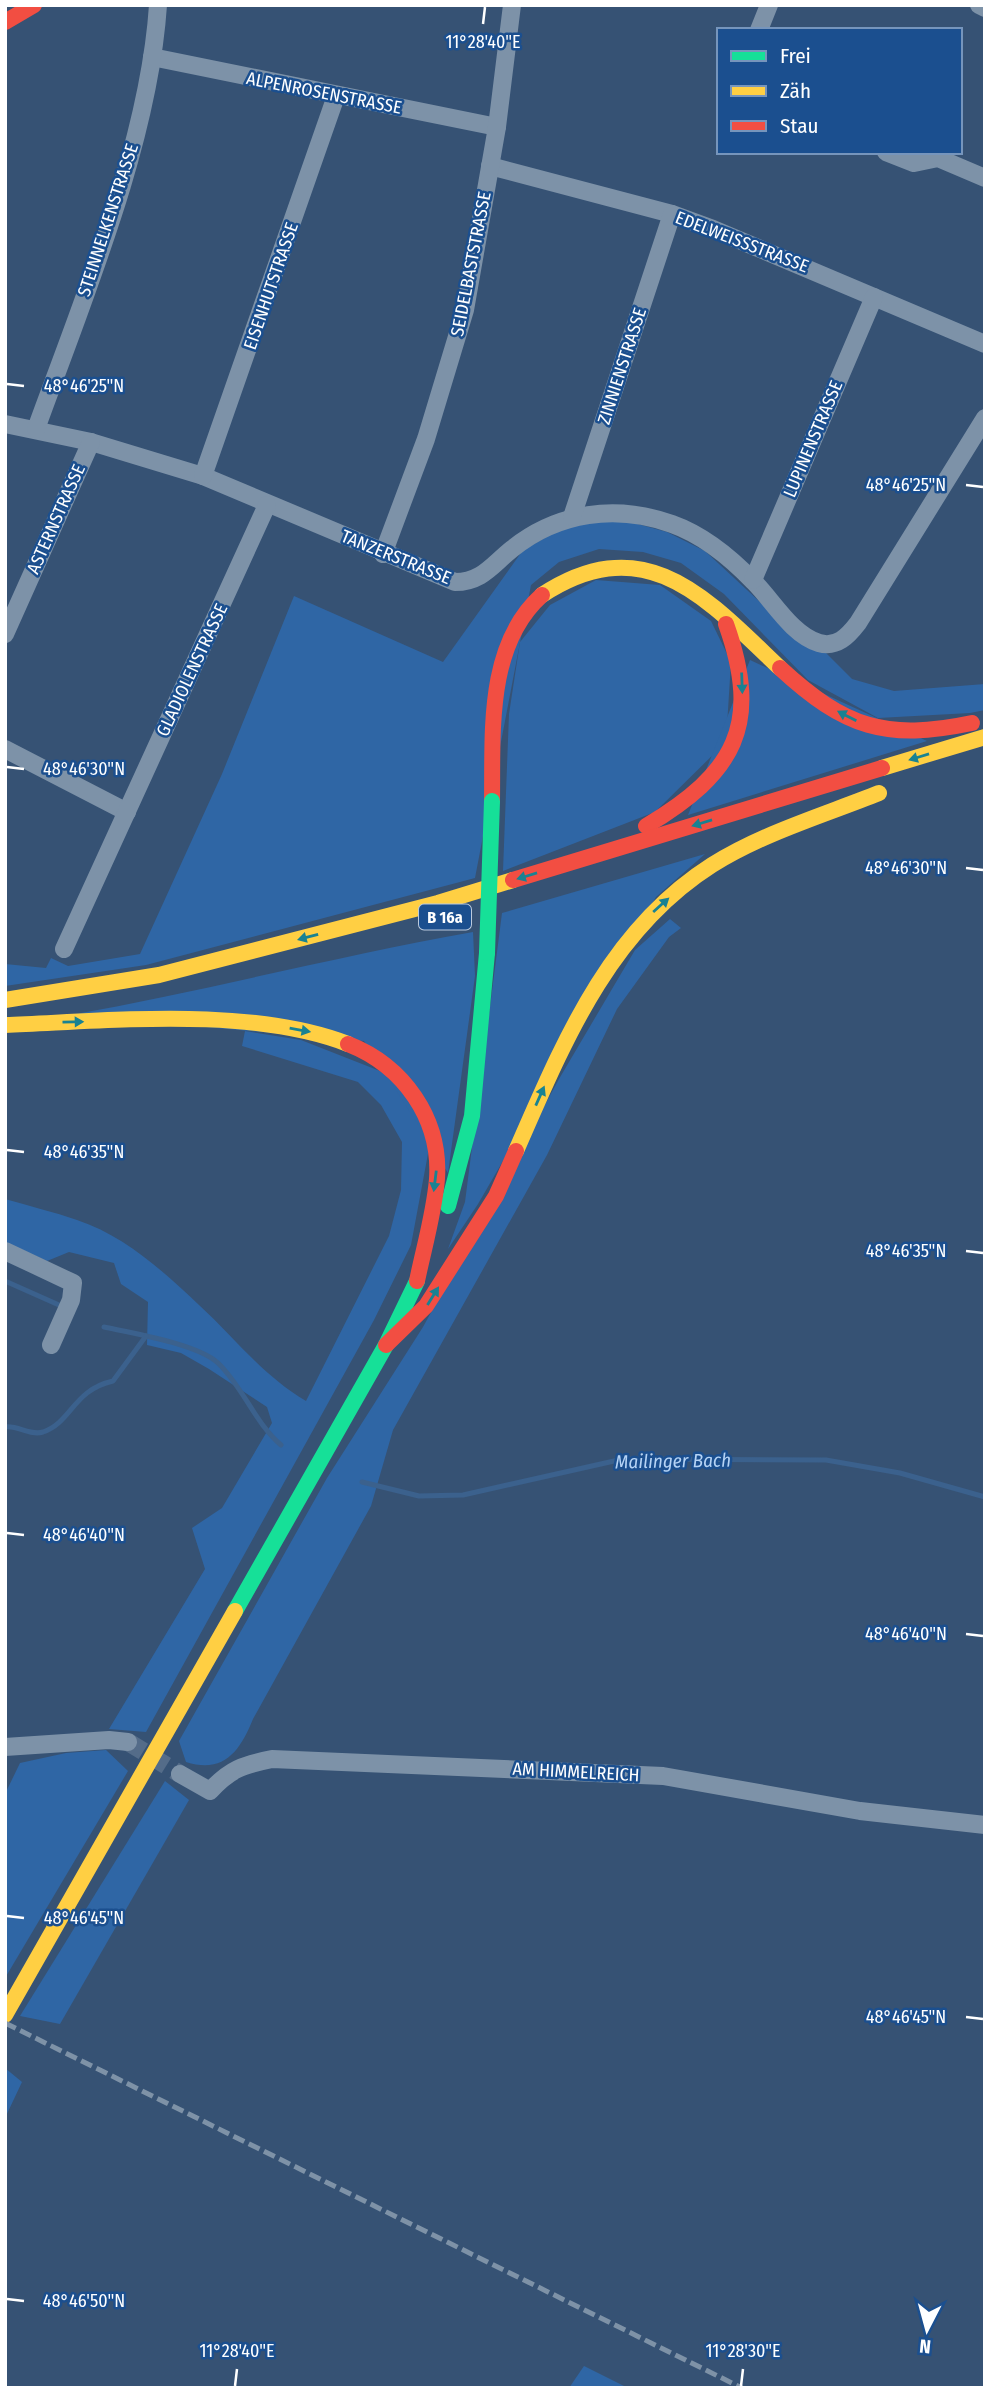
<svg xmlns="http://www.w3.org/2000/svg" width="990" height="2393" font-family="'Fira Sans Condensed',sans-serif">
	<rect width="100%" height="100%" fill="#365274"/>
	<!-- green -->
	<g fill="#2f66a5">
		<path d="M 623,520 L 667,532 L 705,551 L 801,640 L 825,652 L 852,679 L 894,691 L 985,684 L 985,710 L 970,713 L 878,718 L 808,680 L 724,594 L 681,563 L 643,552 L 599,549 L 559,562 L 531,585 L 475,878 L 146,965 L 5,986 L 5,964 L 46,968 L 51,958 L 68,966 L 140,954 L 222,774 L 294,596 L 443,662 L 523,550 L 574,522 Z"/>
		<path d="M 596,580 L 660,585 L 711,621 L 731,662 L 726,742 L 655,812 L 503,871 L 509,714 L 520,642 L 550,605 Z"/>
		<path d="M 750,660 L 927,741 L 688,815 Z"/>
		<path d="M 705,854 L 656,897 L 478,1204 L 448,1249 L 465,1202 L 502,913 Z"/>
		<path d="M 670,919 L 681,928 L 669,937 L 617,1009 L 547,1155 L 393,1430 L 371,1506 L 253,1719 C 240,1751 224,1774 186,1762 L 179,1741 L 327,1478 L 423,1327 L 559,1079 L 635,950 Z"/>
		<path d="M 473,932 L 475,976 L 448,1173 L 364,1041 L 70,1015 C 205,991 338,956 473,932 Z"/>
		<path d="M 245,1031 L 301,1040 L 385,1073 L 430,1143 L 411,1245 L 374,1320 L 146,1732 L 109,1729 L 205,1569 L 192,1528 L 222,1508 L 272,1423 L 267,1407 L 209,1369 L 181,1353 L 147,1345 L 148,1302 L 121,1284 L 114,1263 L 69,1252 L 47,1261 L 5,1242 L 5,1199 C 29,1206 54,1212 77,1220 C 125,1236 163,1271 199,1305 C 235,1338 263,1376 306,1401 L 389,1236 L 401,1190 L 402,1142 L 381,1105 L 358,1082 L 242,1046 Z"/>
		<path d="M 106,1750 L 128,1771 L 5,1978 L 5,1794 L 20,1763 L 66,1753 Z"/>
		<path d="M 165,1781 L 189,1800 L 60,2024 L 20,2016 Z"/>
		<path d="M 5,2068 L 22,2082 L 5,2118 Z"/>
		<path d="M 584,2366 L 628,2388 L 569,2388 Z"/>
	</g>
	<g fill="none" stroke-linecap="round" stroke-linejoin="round">
		<!-- stream -->
		<g stroke="#3b618d" stroke-width="5">
			<path d="M 5,1281 L 59,1305"/>
			<path d="M 104,1327 C 132,1333 198,1344 218,1363 C 243,1387 255,1423 281,1445"/>
			<path d="M 5,1427 C 18,1425 30,1436 43,1432 C 72,1422 73,1390 113,1381 L 146,1336"/>
			<path d="M 362,1482 L 419,1496 L 463,1495 L 623,1459 L 826,1460 L 900,1473 L 985,1497"/>
		</g>
		<!-- street-tunnel -->
		<path stroke="#546c89" stroke-width="18" stroke-dasharray="18 9" stroke-linecap="butt" d="M 128,1742 L 180,1774"/>
		<!-- street -->
		<g stroke="#7d92a8" stroke-width="18">
			<path d="M 979,5 L 985,8"/>
			<path d="M 759,30 L 769,5"/>
			<path d="M 152,57 L 497,127"/>
			<path d="M 886,152 L 914,163 L 938,158 L 985,178"/>
			<path d="M 490,166 L 672,214 L 713,229 L 985,344"/>
			<path d="M 5,424 L 91,442 L 203,476 L 455,582 C 482,582 492,565 512,549 C 558,512 616,504 672,524 C 703,535 732,559 754,582 C 773,601 792,635 819,643 C 837,648 848,636 858,623 L 985,418"/>
			<path d="M 36,429 C 83,299 149,143 158,5"/>
			<path d="M 203,476 L 336,96"/>
			<path d="M 572,517 L 672,214"/>
			<path d="M 383,554 L 426,439 L 465,310 L 497,127 L 512,5"/>
			<path d="M 753,580 L 874,297"/>
			<path d="M 5,634 L 91,442"/>
			<path d="M 5,749 L 127,812"/>
			<path d="M 64,949 L 267,505"/>
			<path d="M 5,1251 L 73,1283 L 71,1300 L 51,1345"/>
			<path d="M 5,1747 L 109,1740 L 128,1742"/>
			<path d="M 180,1774 L 210,1791 C 230,1769 243,1765 272,1759 L 663,1776 L 860,1811 L 985,1825"/>
		</g>
		<!-- fast -->
		<g stroke="#16e098" stroke-width="16">
			<path d="M 448,1206 L 472,1116 L 487,953"/>
			<path d="M 235,1611 L 386,1345 L 417,1281"/>
		</g>
		<!-- slow -->
		<g stroke="#ffcf43" stroke-width="16">
			<path d="M 542,595 C 646,527 707,599 780,668"/>
			<path d="M 882,768 L 985,737"/>
			<path d="M 5,1000 L 159,975 L 438,903 L 513,880"/>
			<path d="M 5,1025 C 110,1021 250,1006 348,1044"/>
			<path d="M 516,1151 C 563,1044 608,931 712,865 C 763,833 824,815 879,793"/>
			<path d="M 5,2015 L 235,1611"/>
		</g>
		<!-- jam -->
		<g stroke="#f24e42" stroke-width="16">
			<path d="M 5,22 L 34,5"/>
			<path d="M 780,668 C 845,728 886,741 972,723"/>
			<path d="M 492,801 C 493,732 486,645 542,595"/>
			<path d="M 646,826 C 735,773 762,725 726,624"/>
			<path d="M 513,880 L 882,768"/>
			<path d="M 348,1044 C 404,1066 441,1119 437,1179 C 434,1214 424,1247 417,1281"/>
			<path d="M 386,1345 L 426,1306 L 496,1196 L 516,1151"/>
		</g>
		<!-- rail -->
		<path stroke="#7e92a7" stroke-width="5" stroke-dasharray="12 5" stroke-linecap="butt" d="M 5,2023 L 742,2388"/>
		<!-- fast-bridge -->
		<path stroke="#16e098" stroke-width="16" d="M 487,953 L 492,801"/>
	</g>
	<!-- one-way arrows -->
	<defs><path id="oneway-solid" d="M-6-.8H1V-3.2L6.5 0L1 3.2V.8H-6Z" transform="scale(1.75)"/></defs>
	<g fill="#198292">
		<use href="#oneway-solid" transform="translate(742 683) rotate(88)"/>
		<use href="#oneway-solid" transform="translate(847 716) rotate(-153)"/>
		<use href="#oneway-solid" transform="translate(919 757) rotate(163)"/>
		<use href="#oneway-solid" transform="translate(702 823) rotate(163)"/>
		<use href="#oneway-solid" transform="translate(527 876) rotate(163)"/>
		<use href="#oneway-solid" transform="translate(661 905) rotate(-42)"/>
		<use href="#oneway-solid" transform="translate(308 937) rotate(165)"/>
		<use href="#oneway-solid" transform="translate(73 1022) rotate(-1)"/>
		<use href="#oneway-solid" transform="translate(300 1030) rotate(10)"/>
		<use href="#oneway-solid" transform="translate(540 1096) rotate(-66)"/>
		<use href="#oneway-solid" transform="translate(435 1181) rotate(97)"/>
		<use href="#oneway-solid" transform="translate(433 1296) rotate(-58)"/>
	</g>
	<!-- ticks -->
	<path fill="none" stroke="#fff" stroke-width="2.5" d="M 483,24 L 485,7M 7,384 L 24,386M 966,485 L 983,487M 7,767 L 24,769M 966,868 L 983,870M 7,1150 L 24,1152M 966,1251 L 983,1253M 7,1533 L 24,1535M 966,1634 L 983,1636M 7,1916 L 24,1918M 966,2017 L 983,2019M 7,2299 L 24,2301M 235,2386 L 237,2369M 741,2386 L 743,2369"/>
	<g text-anchor="middle" dominant-baseline="central" stroke-width="5" stroke-linejoin="round" paint-order="stroke">
		<!-- shield labels -->
		<rect fill="#1b4f8f" stroke="#bbcadd" stroke-width="2" x="419" y="904.5" width="52" height="25" rx="5"/>
		<g font-size="16" font-weight="bold" fill="#fff">
			<text x="445" y="917">B 16a</text>
		</g>
		<!-- street labels -->
		<g font-size="18" fill="#fff" stroke="#1b4f8f">
			<text transform="translate(324 93) rotate(11)">ALPENROSENSTRASSE</text>
			<text transform="translate(108 220) rotate(-72)">STEINNELKENSTRASSE</text>
			<text transform="translate(742 242) rotate(21)">EDELWEISSSTRASSE</text>
			<text transform="translate(471 264) rotate(-79)">SEIDELBASTSTRASSE</text>
			<text transform="translate(271 286) rotate(-71)">EISENHUTSTRASSE</text>
			<text transform="translate(622 366) rotate(-72)">ZINNIENSTRASSE</text>
			<text transform="translate(813 439) rotate(-67)">LUPINENSTRASSE</text>
			<text transform="translate(56 519) rotate(-66)">ASTERNSTRASSE</text>
			<text transform="translate(396 557) rotate(22)">TANZERSTRASSE</text>
			<text transform="translate(192 670) rotate(-65)">GLADIOLENSTRASSE</text>
			<text transform="translate(576 1772) rotate(3)">AM HIMMELREICH</text>
		</g>
		<!-- water labels -->
		<g font-size="19" font-style="italic" fill="#b5d3f5" stroke="#1b4f8f">
			<text transform="translate(673 1461) rotate(-1)">Mailinger Bach</text>
		</g>
	</g>
	<g font-size="18" text-anchor="middle" fill="#fff" stroke="#1b4f8f" stroke-width="5" stroke-linejoin="round" paint-order="stroke">
		<text x="483" y="48">11°28'40"E</text>
		<text x="84" y="392">48°46'25"N</text>
		<text x="906" y="491">48°46'25"N</text>
		<text x="84" y="775">48°46'30"N</text>
		<text x="906" y="874">48°46'30"N</text>
		<text x="84" y="1158">48°46'35"N</text>
		<text x="906" y="1257">48°46'35"N</text>
		<text x="84" y="1541">48°46'40"N</text>
		<text x="906" y="1640">48°46'40"N</text>
		<text x="84" y="1924">48°46'45"N</text>
		<text x="906" y="2023">48°46'45"N</text>
		<text x="84" y="2307">48°46'50"N</text>
		<text x="237" y="2357">11°28'40"E</text>
		<text x="743" y="2357">11°28'30"E</text>
	</g>
	<!-- border -->
	<rect width="990" height="2393" fill="none" stroke="#ffffff" stroke-width="14"/>
	<!-- legend -->
	<rect x="717" y="28" width="245" height="126" fill="#1b4f8f" stroke="#7695bc" stroke-width="2"/>
	<rect x="731" y="51" width="35" height="10" fill="#16e098" stroke="#7695bc" stroke-width="2"/>
	<text x="780" y="63" font-size="21" fill="#ffffff">Frei</text>
	<rect x="731" y="86" width="35" height="10" fill="#ffcf43" stroke="#7695bc" stroke-width="2"/>
	<text x="780" y="98" font-size="21" fill="#ffffff">Zäh</text>
	<rect x="731" y="121" width="35" height="10" fill="#f24e42" stroke="#7695bc" stroke-width="2"/>
	<text x="780" y="133" font-size="21" fill="#ffffff">Stau</text>
	<!-- north arrow -->
	<g transform="translate(927 2330) rotate(186)" stroke="#1b4f8f" stroke-width="5" paint-order="stroke">
	<path d="M0-5L12 26L0 18L-12 26Z" fill="#ffffff"/>
	<text y="-10" font-size="19" font-weight="bold" text-anchor="middle" fill="#ffffff">N</text>
	</g>
</svg>
